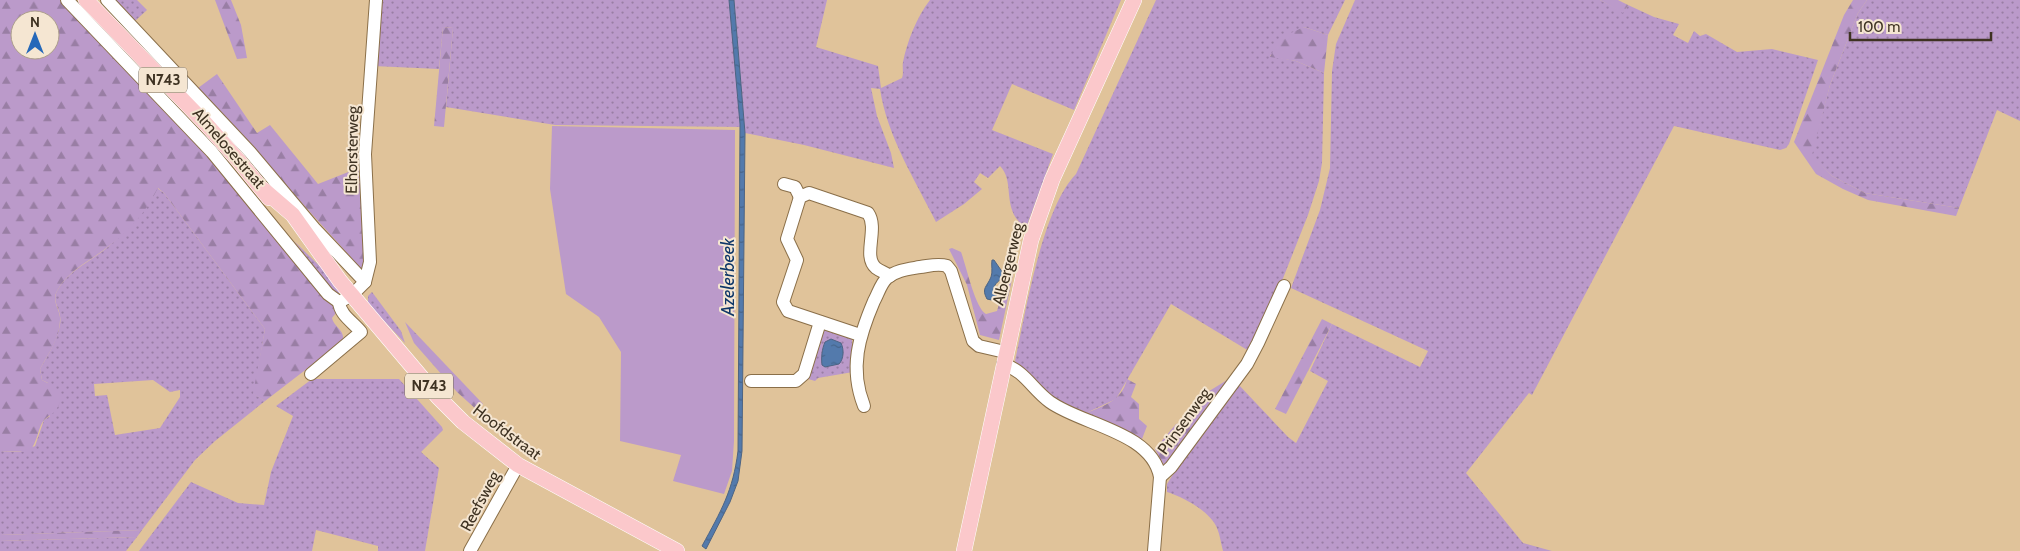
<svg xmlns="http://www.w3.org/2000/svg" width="2020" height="551" font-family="Cabin,sans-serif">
	<defs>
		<pattern id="grass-dots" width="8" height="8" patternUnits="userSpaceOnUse" patternTransform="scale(1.25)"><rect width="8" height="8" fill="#bb9aca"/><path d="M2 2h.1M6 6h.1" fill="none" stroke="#997ea4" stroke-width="1.8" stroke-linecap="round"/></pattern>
		<pattern id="forest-firs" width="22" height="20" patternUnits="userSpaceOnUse" patternTransform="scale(1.25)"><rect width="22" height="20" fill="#bb9aca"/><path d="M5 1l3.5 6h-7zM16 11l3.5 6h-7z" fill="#997ea4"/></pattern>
		<pattern id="water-ripples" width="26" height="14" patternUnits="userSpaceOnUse" patternTransform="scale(1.25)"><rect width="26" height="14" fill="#537aac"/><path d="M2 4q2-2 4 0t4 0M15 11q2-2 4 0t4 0" fill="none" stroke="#46658c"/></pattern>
	</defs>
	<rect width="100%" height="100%" fill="#e0c39a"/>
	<!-- grass -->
	<g fill="url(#grass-dots)" fill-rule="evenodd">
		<path d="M 115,0 L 137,0 L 147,10 L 135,21 Z"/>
		<path d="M 379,0 L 729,0 L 742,127 L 555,125 L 446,107 L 453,28 L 443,27 L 439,69 L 373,66 Z"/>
		<path d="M 734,0 L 827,0 L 816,47 L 878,66 L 881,88 L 902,78 C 904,73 902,68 903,62 C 907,42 917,16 930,0 L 1121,0 L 1074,110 L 1012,84 L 992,130 L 1053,154 L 1026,228 C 1000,210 1016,182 1000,166 L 988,178 L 980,173 L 974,182 L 982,189 L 964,204 L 936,222 C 915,180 887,136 880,89 L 871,88 L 877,116 L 891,153 L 894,168 L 804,145 L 745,133 Z"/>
		<path d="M 1156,0 L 1345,0 L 1328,35 L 1304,27 L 1270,56 L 1296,61 L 1324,73 L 1322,163 L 1319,181 L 1308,215 L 1278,291 L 1249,351 L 1171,304 L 1116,399 L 1082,415 C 1055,403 1035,382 1015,361 C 1026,311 1042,209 1076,174 Z"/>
		<path d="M 1355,0 L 1600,0 L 1623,12 L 1628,5 L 1654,17 L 1679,24 L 1673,35 L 1688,43 L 1694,31 L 1700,36 L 1706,34 L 1737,52 L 1772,49 L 1818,60 L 1789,144 L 1786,148 L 1780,150 L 1674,126 L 1532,395 L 1529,393 L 1466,473 L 1523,543 L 1552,551 L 1223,551 C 1221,544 1220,535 1217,528 C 1210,511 1183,497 1167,492 L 1167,484 L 1172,476 L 1238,384 L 1288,437 L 1296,443 L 1328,381 L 1310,371 L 1332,324 L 1420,367 L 1428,351 L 1291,288 L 1320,210 L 1330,168 L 1332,71 L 1336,44 Z"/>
		<path d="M 1867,0 L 2020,0 L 2020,121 L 1997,110 L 1959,208 L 1865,193 L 1832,176 L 1811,155 L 1830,85 L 1858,13 Z"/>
		<path d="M 157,188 L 164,193 L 265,329 L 254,394 L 265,401 L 215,441 L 195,460 L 142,530 L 0,535 L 0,451 L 20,452 L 35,446 L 44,420 L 50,416 L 48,383 L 42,380 L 40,369 C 47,357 63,331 60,316 C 59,307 52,301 57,291 C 68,270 92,261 109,246 C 128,230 147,210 157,188 ZM 153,380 L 170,392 L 180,390 L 180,397 L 160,428 L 115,435 L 107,395 L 95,396 L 94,384 Z"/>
		<path d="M 294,241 L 340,286 L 339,293 L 335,294 Z"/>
		<path d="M 372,292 L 401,331 L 405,343 L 368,304 L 368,296 Z"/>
		<path d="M 827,328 L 852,337 L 853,372 L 818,378 L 815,381 L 805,378 L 821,332 Z"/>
		<path d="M 312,379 L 399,379 L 442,427 L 443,430 L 421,452 L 439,468 L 425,551 L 378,551 L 378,546 L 316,530 L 312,551 L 139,551 L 191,482 L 238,503 L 264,505 L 271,472 L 293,416 L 276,406 Z"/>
		<path d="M 137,537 L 126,551 L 0,551 L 0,541 Z"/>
	</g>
	<!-- forest -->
	<g fill="url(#forest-firs)" fill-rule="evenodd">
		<path d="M 0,0 L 61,0 L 138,79 L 228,179 L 339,309 L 332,318 C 334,327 345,330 343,341 L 265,401 L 253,394 L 265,329 L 164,193 L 158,188 C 146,212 130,230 109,246 C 92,260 68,270 57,291 C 51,302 61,310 60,320 C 60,338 48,354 40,369 L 42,380 C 54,386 67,395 56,410 C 53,414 48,416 44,420 C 38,427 38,442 29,452 L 0,451 ZM 20,20 L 50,20 L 50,50 L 20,50 Z"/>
		<path d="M 215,0 L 231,0 L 241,25 L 247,58 L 237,59 Z"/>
		<path d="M 1600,0 L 1618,0 L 1628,5 L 1623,13 Z"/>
		<path d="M 1853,0 L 1867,0 L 1858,13 L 1830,85 L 1812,155 L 1832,176 L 1865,193 L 1959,208 L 1956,216 L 1868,200 L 1843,189 L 1816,174 L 1794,142 L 1844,15 Z"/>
		<path d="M 443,27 L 453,28 L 444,127 L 434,126 Z"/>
		<path d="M 1304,27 L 1328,35 L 1324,73 L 1296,61 L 1270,57 L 1280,38 Z"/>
		<path d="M 217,74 L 257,133 L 270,125 L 318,184 L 361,167 L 366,274 L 198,88 Z"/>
		<path d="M 952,248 L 961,252 C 966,265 975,308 986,314 L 997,311 L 1010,266 L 1015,265 L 999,340 L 980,335 L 967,285 L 949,249 Z"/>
		<path d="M 1322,319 L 1332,324 L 1286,414 L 1275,409 Z"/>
		<path d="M 405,322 L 483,404 L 478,411 L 457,392 L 414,343 Z"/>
		<path d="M 1232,377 L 1165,467 L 1155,449 L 1176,424 L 1190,422 L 1189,411 L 1206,393 Z"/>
		<path d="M 1127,379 L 1136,384 L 1131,397 L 1139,404 L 1139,419 L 1147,426 L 1142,439 L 1082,415 C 1102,406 1122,402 1127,379 Z"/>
		<path d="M 142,530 L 137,537 L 0,541 L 0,535 Z"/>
	</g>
	<!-- pitch -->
	<path fill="#bb9aca" d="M 552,126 L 735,130 L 734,441 L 732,471 L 724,494 L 673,481 L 681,455 L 620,441 L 621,352 L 599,317 L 566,294 L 550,189 Z"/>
	<!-- water -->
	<g fill="url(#water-ripples)" stroke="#4d6483">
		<path d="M 729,0 L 734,0 L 745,133 L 742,451 L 738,481 L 730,502 L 706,549 L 702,546 C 721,511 733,491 738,451 L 740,124 Z"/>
		<path d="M 992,260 L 994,260 L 1003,273 L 1003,277 C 998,282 993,284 993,293 L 997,296 L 996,301 L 987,299 C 981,288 987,287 991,277 C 993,272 991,265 992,260 Z"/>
		<path d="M 831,339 L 841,343 C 844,349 844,359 839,364 L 825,367 L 822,365 C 821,357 822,349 825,342 Z"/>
	</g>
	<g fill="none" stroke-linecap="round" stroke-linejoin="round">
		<!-- minor casing -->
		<g stroke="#8a6f49" stroke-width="14">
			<g id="minor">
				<path d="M 67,0 L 212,152 L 328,294 L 339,302"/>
				<path d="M 107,0 L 250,152 L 314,228 L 365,282"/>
				<path d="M 784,184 L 795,187 L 800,197"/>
				<path d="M 343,300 L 352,295 L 365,282 L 370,262 L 365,154 L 376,0"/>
				<path d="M 860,335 L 788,311 L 783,302 L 797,260 L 787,239 L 800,197 L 809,193 L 868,213 C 879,229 862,256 876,268 C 880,271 886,273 890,276"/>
				<path d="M 1003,364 C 1025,371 1032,389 1050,402 C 1082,425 1152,432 1160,477 L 1154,551"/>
				<path d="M 311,374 L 361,332 C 353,322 340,315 339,302"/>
				<path d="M 751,381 L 796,381 L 804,374 L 820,322"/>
				<path d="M 864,406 C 849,368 859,336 874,301 C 878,294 881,283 887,278 C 896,270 909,269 920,267 C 929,266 938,263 947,266 L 951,271 L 973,341 L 979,346 L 1005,352"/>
				<path d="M 1160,477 L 1171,467 L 1247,364 L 1258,343 L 1284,286"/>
				<path d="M 470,551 L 518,465"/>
			</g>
		</g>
		<!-- major casing -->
		<g stroke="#fff" stroke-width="16">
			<g id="major">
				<path d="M 86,0 L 206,124 L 239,161 L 269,198"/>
				<path d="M 264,190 L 293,215 L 340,281 L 438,397 L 463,422 L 518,465 L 677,551"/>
				<path d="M 964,551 L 1031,240 L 1052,180 L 1134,0"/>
			</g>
		</g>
		<!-- minor -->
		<use href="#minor" stroke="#fff" stroke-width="12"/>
		<!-- major -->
		<use href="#major" stroke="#fbc8cb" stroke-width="15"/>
	</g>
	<g text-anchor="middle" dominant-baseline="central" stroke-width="4" stroke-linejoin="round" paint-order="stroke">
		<!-- shield labels -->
		<g fill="#f5e6d2" stroke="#756857" stroke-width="1">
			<rect x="139" y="67.5" width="48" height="25" rx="4"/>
			<rect x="405" y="373.5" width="48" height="25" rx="4"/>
		</g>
		<g font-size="15" font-weight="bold" fill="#3e3222">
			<text x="163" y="80">N743</text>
			<text x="429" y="386">N743</text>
		</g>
		<!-- street labels -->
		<g font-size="16" fill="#3e3222" stroke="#f5e6d2">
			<text transform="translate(229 148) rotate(49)">Almelosestraat</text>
			<text transform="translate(352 150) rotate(-89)">Elhorsterweg</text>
			<text transform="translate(1008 264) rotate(-76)">Albergerweg</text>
			<text transform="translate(1184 421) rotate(-54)">Prinsenweg</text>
			<text transform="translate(507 432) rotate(37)">Hoofdstraat</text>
			<text transform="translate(480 501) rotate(-62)">Reefsweg</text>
		</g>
		<!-- water labels -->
		<g font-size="18" font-style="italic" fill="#0f3768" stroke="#f5e6d2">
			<text transform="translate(728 277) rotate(-90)">Azelerbeek</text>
		</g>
	</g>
	<!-- north arrow -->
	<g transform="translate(35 35)"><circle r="24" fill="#f5e6d2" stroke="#ac9e8c"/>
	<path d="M0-4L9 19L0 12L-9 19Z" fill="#2568b9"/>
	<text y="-8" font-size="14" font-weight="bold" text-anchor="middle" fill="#3e3222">N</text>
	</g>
	<!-- scale -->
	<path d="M1850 32v8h141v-8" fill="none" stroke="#3e3222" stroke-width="2.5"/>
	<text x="1858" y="32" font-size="15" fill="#3e3222" stroke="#f5e6d2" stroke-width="4" paint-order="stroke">100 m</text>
</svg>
